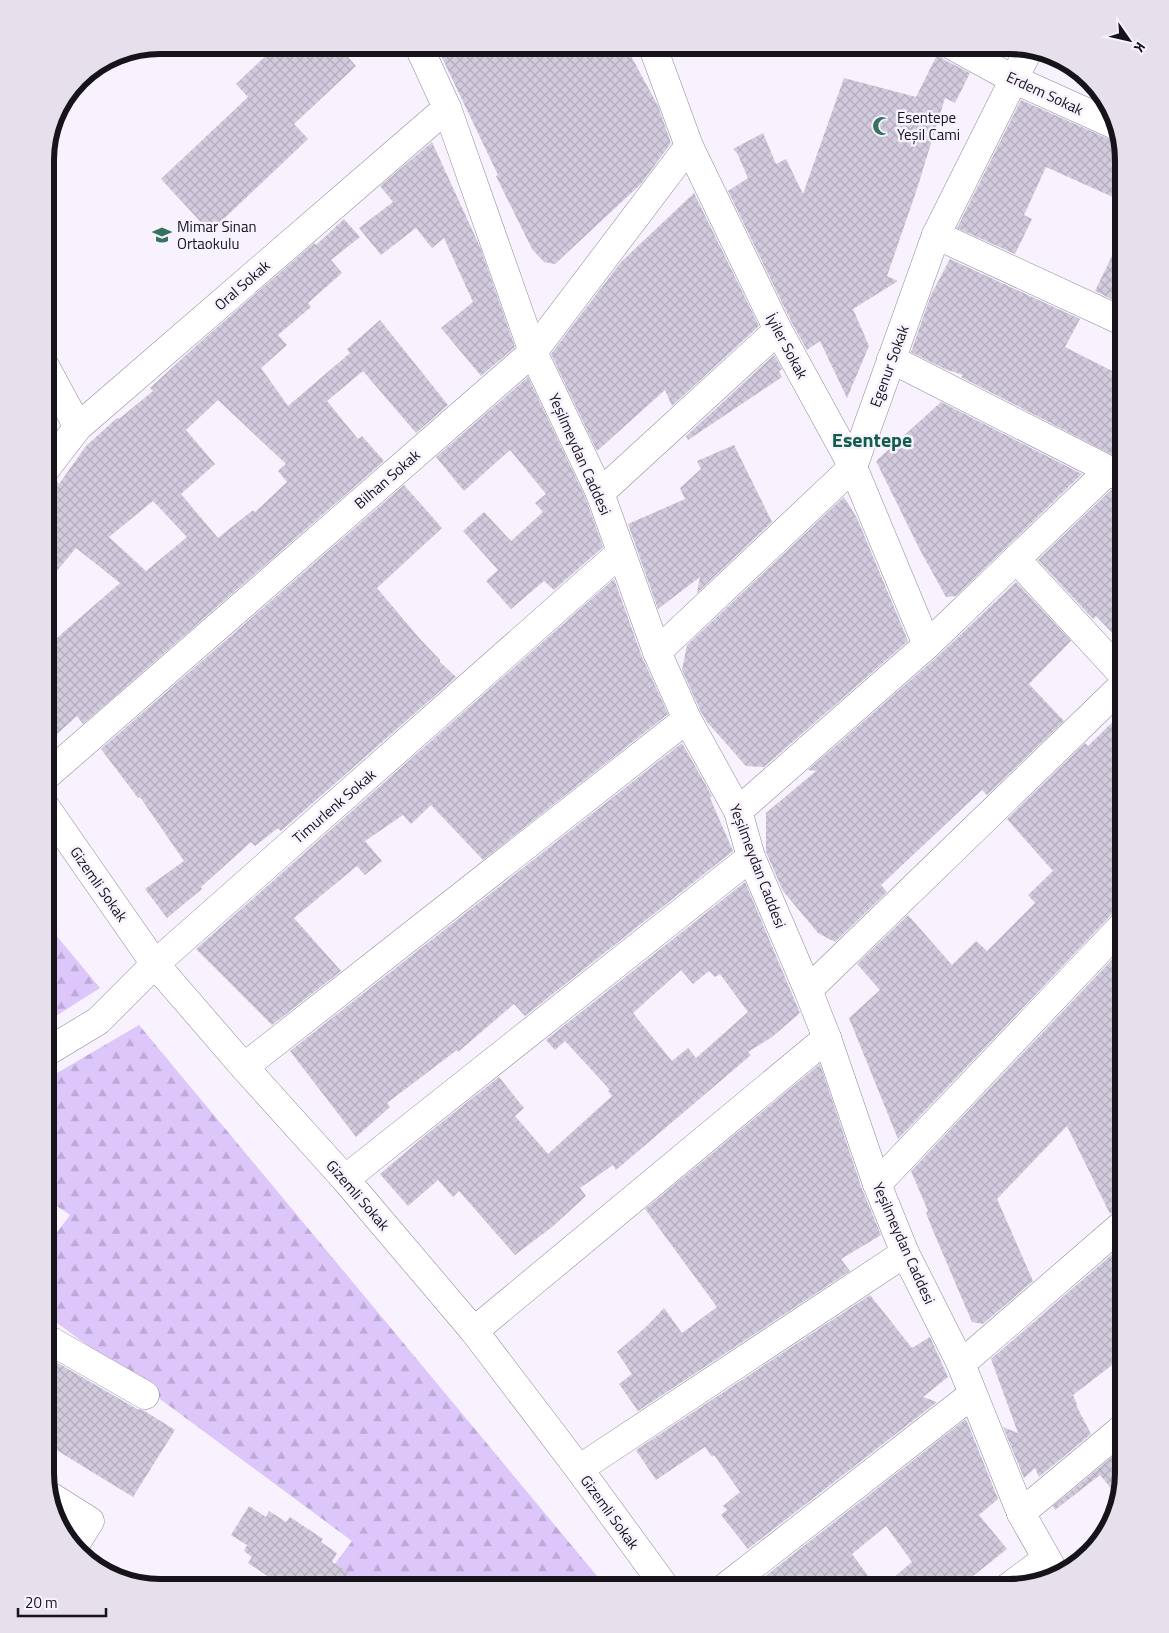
<svg xmlns="http://www.w3.org/2000/svg" width="1169" height="1633" font-family="'Titillium Web',sans-serif">
	<defs>
		<pattern id="forest-firs" width="22" height="20" patternUnits="userSpaceOnUse" patternTransform="scale(1.25)"><rect width="22" height="20" fill="#ddc6f9"/><path d="M5 1l3.5 6h-7zM16 11l3.5 6h-7z" fill="#bda9d5"/></pattern>
		<pattern id="building-cross-hatch" width="8" height="8" patternUnits="userSpaceOnUse" patternTransform="scale(1.25)"><rect width="8" height="8" fill="#d2cadd"/><path d="M0 0l8 8M0 8l8-8" fill="none" stroke="#b4adbd"/></pattern>
	</defs>
	<rect width="100%" height="100%" fill="#f7f2fe"/>
	<!-- forest -->
	<g fill="url(#forest-firs)">
		<path d="M 45,922 L 100,988 L 45,1023 Z"/>
		<path d="M 139,1025 L 607,1588 L 317,1588 L 352,1541 L 45,1314 L 45,1248 L 70,1215 L 45,1198 L 45,1080 Z"/>
	</g>
	<!-- building -->
	<g fill="url(#building-cross-hatch)" fill-rule="evenodd">
		<path d="M 277,45 L 337,45 L 356,66 L 294,124 L 308,139 L 210,232 L 161,179 L 248,97 L 236,84 Z"/>
		<path d="M 436,45 L 625,45 L 658,106 L 671,143 L 641,184 L 555,264 L 544,262 L 532,249 L 496,176 L 498,175 Z"/>
		<path d="M 938,53 L 943,59 L 970,73 L 955,103 L 945,98 L 916,192 L 887,276 L 898,281 L 853,309 L 869,346 L 847,398 L 820,341 L 807,350 L 792,323 L 728,191 L 748,178 L 737,153 L 733,149 L 763,133 L 776,164 L 786,159 L 803,194 L 844,78 L 916,97 Z"/>
		<path d="M 1021,100 L 1109,139 L 1119,141 L 1124,160 L 1124,202 L 1046,167 L 1024,215 L 1032,219 L 1015,254 L 957,228 Z"/>
		<path d="M 432,142 L 480,247 L 515,347 L 481,376 L 441,328 L 473,302 L 444,238 L 432,248 L 416,228 L 381,255 L 359,228 L 393,202 L 380,186 Z"/>
		<path d="M 694,193 L 759,326 L 672,406 L 665,390 L 597,451 L 551,354 L 621,262 Z"/>
		<path d="M 344,219 L 360,237 L 331,260 L 342,273 L 308,303 L 311,307 L 278,335 L 287,345 L 261,368 L 288,406 L 350,353 L 347,349 L 380,320 L 448,405 L 416,433 L 363,371 L 327,401 L 358,439 L 362,436 L 384,461 L 83,724 L 77,716 L 45,745 L 45,649 L 67,629 L 120,583 L 76,548 L 45,585 L 45,497 L 57,482 L 59,484 L 86,446 L 117,418 L 119,419 L 153,391 L 150,388 L 198,344 L 314,243 L 316,245 ZM 218,400 L 286,464 L 278,471 L 287,482 L 255,512 L 253,510 L 218,538 L 181,494 L 215,464 L 186,430 ZM 153,501 L 187,537 L 146,571 L 109,537 Z"/>
		<path d="M 1124,231 L 1124,305 L 1095,291 Z"/>
		<path d="M 950,259 L 1080,319 L 1065,347 L 1124,377 L 1124,397 L 1114,419 L 1121,422 L 1117,430 L 1124,434 L 1124,461 L 961,377 L 963,375 L 945,369 L 911,352 L 931,295 Z"/>
		<path d="M 774,355 L 782,369 L 779,371 L 782,377 L 688,440 L 686,436 Z"/>
		<path d="M 528,377 L 586,499 L 603,547 L 554,590 L 544,581 L 511,609 L 486,581 L 498,570 L 463,531 L 484,512 L 511,541 L 543,512 L 535,503 L 546,494 L 510,450 L 464,491 L 436,457 Z"/>
		<path d="M 941,402 L 1082,474 L 956,596 L 946,597 L 920,550 L 876,461 Z"/>
		<path d="M 734,445 L 772,522 L 697,593 L 700,577 L 658,609 L 628,524 L 685,499 L 680,488 L 701,469 L 697,461 Z"/>
		<path d="M 404,485 L 442,528 L 377,588 L 420,639 L 440,660 L 440,662 L 456,677 L 281,831 L 278,828 L 255,846 L 251,842 L 201,887 L 202,889 L 167,918 L 145,889 L 184,861 L 140,797 L 138,798 L 101,749 Z"/>
		<path d="M 1111,490 L 1124,494 L 1124,529 L 1114,540 L 1124,550 L 1124,645 L 1096,616 L 1093,619 L 1038,560 Z"/>
		<path d="M 844,497 L 857,518 L 908,641 L 764,767 L 746,766 L 707,722 L 701,712 L 682,670 L 687,645 Z"/>
		<path d="M 614,579 L 642,657 L 668,714 L 483,860 L 431,805 L 411,824 L 403,815 L 365,841 L 382,861 L 365,875 L 357,866 L 294,918 L 341,971 L 272,1025 L 196,949 Z"/>
		<path d="M 1016,582 L 1071,641 L 1029,684 L 1064,721 L 987,795 L 982,790 L 881,885 L 887,892 L 835,942 L 818,933 L 783,891 L 766,852 L 766,813 L 816,771 L 808,770 L 937,657 Z"/>
		<path d="M 1124,711 L 1124,909 L 1119,909 L 1113,913 L 898,1139 L 849,1018 L 880,990 L 857,964 L 908,915 L 952,965 L 976,941 L 987,951 L 1035,903 L 1028,895 L 1053,871 L 1007,819 L 1085,743 L 1088,746 Z"/>
		<path d="M 682,743 L 712,796 L 710,798 L 733,851 L 525,1016 L 514,1004 L 458,1052 L 457,1050 L 387,1103 L 390,1107 L 356,1137 L 290,1051 Z"/>
		<path d="M 745,882 L 800,1013 L 772,1037 L 748,1052 L 751,1055 L 616,1170 L 613,1165 L 580,1188 L 586,1196 L 552,1227 L 515,1255 L 459,1191 L 453,1197 L 438,1180 L 408,1206 L 380,1174 L 427,1134 L 499,1077 L 524,1108 L 515,1116 L 548,1154 L 612,1096 L 608,1091 L 610,1090 L 565,1041 L 555,1050 L 546,1040 ZM 681,970 L 693,984 L 709,971 L 715,977 L 720,974 L 748,1012 L 696,1058 L 688,1048 L 672,1061 L 633,1013 Z"/>
		<path d="M 1124,947 L 1124,1208 L 1121,1208 L 1110,1214 L 1067,1126 L 997,1199 L 1033,1281 L 983,1324 L 972,1322 L 934,1233 L 926,1213 L 928,1211 L 911,1171 Z"/>
		<path d="M 820,1064 L 862,1189 L 881,1235 L 841,1259 L 850,1271 L 638,1411 L 619,1384 L 632,1374 L 617,1352 L 647,1326 L 664,1308 L 682,1333 L 717,1307 L 645,1209 Z"/>
		<path d="M 1124,1244 L 1124,1356 L 1073,1395 L 1077,1404 L 1076,1405 L 1091,1434 L 1039,1477 L 1035,1468 L 1024,1478 L 1003,1427 L 1018,1433 L 991,1359 Z"/>
		<path d="M 870,1295 L 912,1348 L 930,1337 L 948,1377 L 923,1397 L 937,1402 L 748,1549 L 721,1515 L 727,1510 L 723,1506 L 740,1492 L 714,1455 L 712,1457 L 705,1447 L 656,1480 L 636,1450 Z"/>
		<path d="M 56,1362 L 137,1409 L 143,1410 L 175,1430 L 133,1497 L 45,1443 L 45,1379 Z"/>
		<path d="M 966,1419 L 998,1499 L 979,1515 L 1007,1549 L 958,1588 L 881,1588 L 912,1562 L 886,1526 L 852,1554 L 877,1588 L 752,1588 L 768,1574 Z"/>
		<path d="M 1124,1447 L 1124,1473 L 1118,1497 L 1100,1475 L 1055,1510 L 1053,1506 Z"/>
		<path d="M 249,1506 L 266,1517 L 269,1511 L 286,1522 L 290,1517 L 323,1539 L 321,1542 L 337,1553 L 332,1562 L 348,1572 L 338,1588 L 285,1588 L 248,1563 L 252,1557 L 244,1551 L 247,1545 L 231,1535 Z"/>
	</g>
	<g fill="none" stroke-linecap="round" stroke-linejoin="round">
		<!-- minor casing -->
		<g stroke="#8f8799" stroke-width="29">
			<g id="minor">
				<path d="M 418,45 L 447,108 L 533,352 L 600,493 L 657,652 L 687,719 L 738,811 L 751,857 L 808,990 L 827,1038 L 877,1184 L 905,1253 L 961,1364 L 1021,1513 L 1056,1575"/>
				<path d="M 652,45 L 689,146 L 778,330 L 853,467 L 927,645"/>
				<path d="M 951,45 L 1013,79 L 1115,125"/>
				<path d="M 936,235 L 1124,322"/>
				<path d="M 891,359 L 1109,470 L 1123,479"/>
				<path d="M 45,366 L 78,427"/>
				<path d="M 45,470 L 78,427 L 447,108"/>
				<path d="M 600,493 L 778,330"/>
				<path d="M 1016,559 L 1124,676"/>
				<path d="M 657,652 L 853,467 L 936,235 L 1029,49"/>
				<path d="M 45,777 L 533,352 L 689,146"/>
				<path d="M 45,806 L 155,964 L 244,1067 L 345,1179 L 474,1331 L 579,1469 L 666,1588"/>
				<path d="M 738,811 L 927,645 L 1109,470"/>
				<path d="M 808,990 L 1124,684"/>
				<path d="M 45,1053 L 98,1021 L 155,964 L 620,553"/>
				<path d="M 244,1067 L 687,719"/>
				<path d="M 345,1179 L 751,857"/>
				<path d="M 877,1184 L 1124,924"/>
				<path d="M 474,1331 L 827,1038"/>
				<path d="M 45,1340 L 51,1341 L 145,1395"/>
				<path d="M 961,1364 L 1124,1223"/>
				<path d="M 579,1469 L 905,1253"/>
				<path d="M 52,1497 L 90,1521 L 75,1545"/>
				<path d="M 1021,1513 L 1124,1427"/>
				<path d="M 724,1588 L 973,1394"/>
				<path d="M 1007,1588 L 1046,1559"/>
			</g>
		</g>
		<!-- minor -->
		<use href="#minor" stroke="#fff" stroke-width="28"/>
	</g>
	<!-- icons -->
	<defs>
		<g id="mosque-bare" transform="scale(1.5)"><path d="M3.5-4.9A6 6 0 1 0 3.5 4.9A5 5 0 1 1 3.5-4.9Z" fill="#35735f" stroke="#f7f2fe" stroke-width="2.5" paint-order="stroke"/></g>
		<g id="school-bare" transform="scale(1.5)"><path d="M0-5L7-2L0 1L-7-2ZM-4 1L0 2.5L4 1V4Q0 6-4 4Z" fill="#35735f" stroke="#f7f2fe" stroke-width="2.5" paint-order="stroke"/></g>
	</defs>
	<g fill-rule="evenodd">
		<use href="#mosque-bare" x="882" y="126"/>
		<use href="#school-bare" x="162" y="235"/>
	</g>
	<g text-anchor="middle" dominant-baseline="central" stroke-width="5" stroke-linejoin="round" paint-order="stroke">
		<!-- street labels -->
		<g font-size="15" fill="#16131a" stroke="#f7f2fe">
			<text transform="translate(1045 93) rotate(25)">Erdem Sokak</text>
			<text transform="translate(242 285) rotate(-41)">Oral Sokak</text>
			<text transform="translate(787 346) rotate(62)">İyiler Sokak</text>
			<text transform="translate(889 366) rotate(-70)">Egenur Sokak</text>
			<text transform="translate(580 454) rotate(66)">Yeşilmeydan Caddesi</text>
			<text transform="translate(387 479) rotate(-41)">Bilhan Sokak</text>
			<text transform="translate(334 806) rotate(-41)">Timurlenk Sokak</text>
			<text transform="translate(758 866) rotate(69)">Yeşilmeydan Caddesi</text>
			<text transform="translate(99 884) rotate(55)">Gizemli Sokak</text>
			<text transform="translate(358 1195) rotate(49)">Gizemli Sokak</text>
			<text transform="translate(904 1243) rotate(66)">Yeşilmeydan Caddesi</text>
			<text transform="translate(610 1512) rotate(54)">Gizemli Sokak</text>
		</g>
		<!-- poi labels -->
		<g font-size="15" fill="#16131a" stroke="#f7f2fe" text-anchor="start">
			<text x="897" y="117">Esentepe<tspan x="897" dy="17">Yeşil Cami</tspan></text>
			<text x="177" y="226">Mimar Sinan<tspan x="177" dy="17">Ortaokulu</tspan></text>
		</g>
		<!-- district labels -->
		<g font-size="20" font-weight="bold" fill="#105f4a" stroke="#f7f2fe">
			<text x="872" y="439">Esentepe</text>
		</g>
	</g>
	<!-- crop -->
	<path d="M0 0H1169V1633H0ZM160 54H1009A106 106 0 0 1 1115 160V1473A106 106 0 0 1 1009 1579H160A106 106 0 0 1 54 1473V160A106 106 0 0 1 160 54Z" fill="#e5e0ec" fill-rule="evenodd"/>
	<path fill="none" stroke="#16131a" stroke-width="6" d="M160 54H1009A106 106 0 0 1 1115 160V1473A106 106 0 0 1 1009 1579H160A106 106 0 0 1 54 1473V160A106 106 0 0 1 160 54Z"/>
	<!-- north arrow -->
	<g transform="translate(1129 40) rotate(124)" stroke="#f7f2fe" stroke-width="4" paint-order="stroke">
	<path d="M0-4L9 19L0 12L-9 19Z" fill="#16131a"/>
	<text y="-8" font-size="14" font-weight="bold" text-anchor="middle" fill="#16131a">K</text>
	</g>
	<!-- scale -->
	<path d="M18 1608v8h88v-8" fill="none" stroke="#16131a" stroke-width="2.5"/>
	<text x="25" y="1608" font-size="15" fill="#16131a" stroke="#f7f2fe" stroke-width="4" paint-order="stroke">20 m</text>
</svg>
